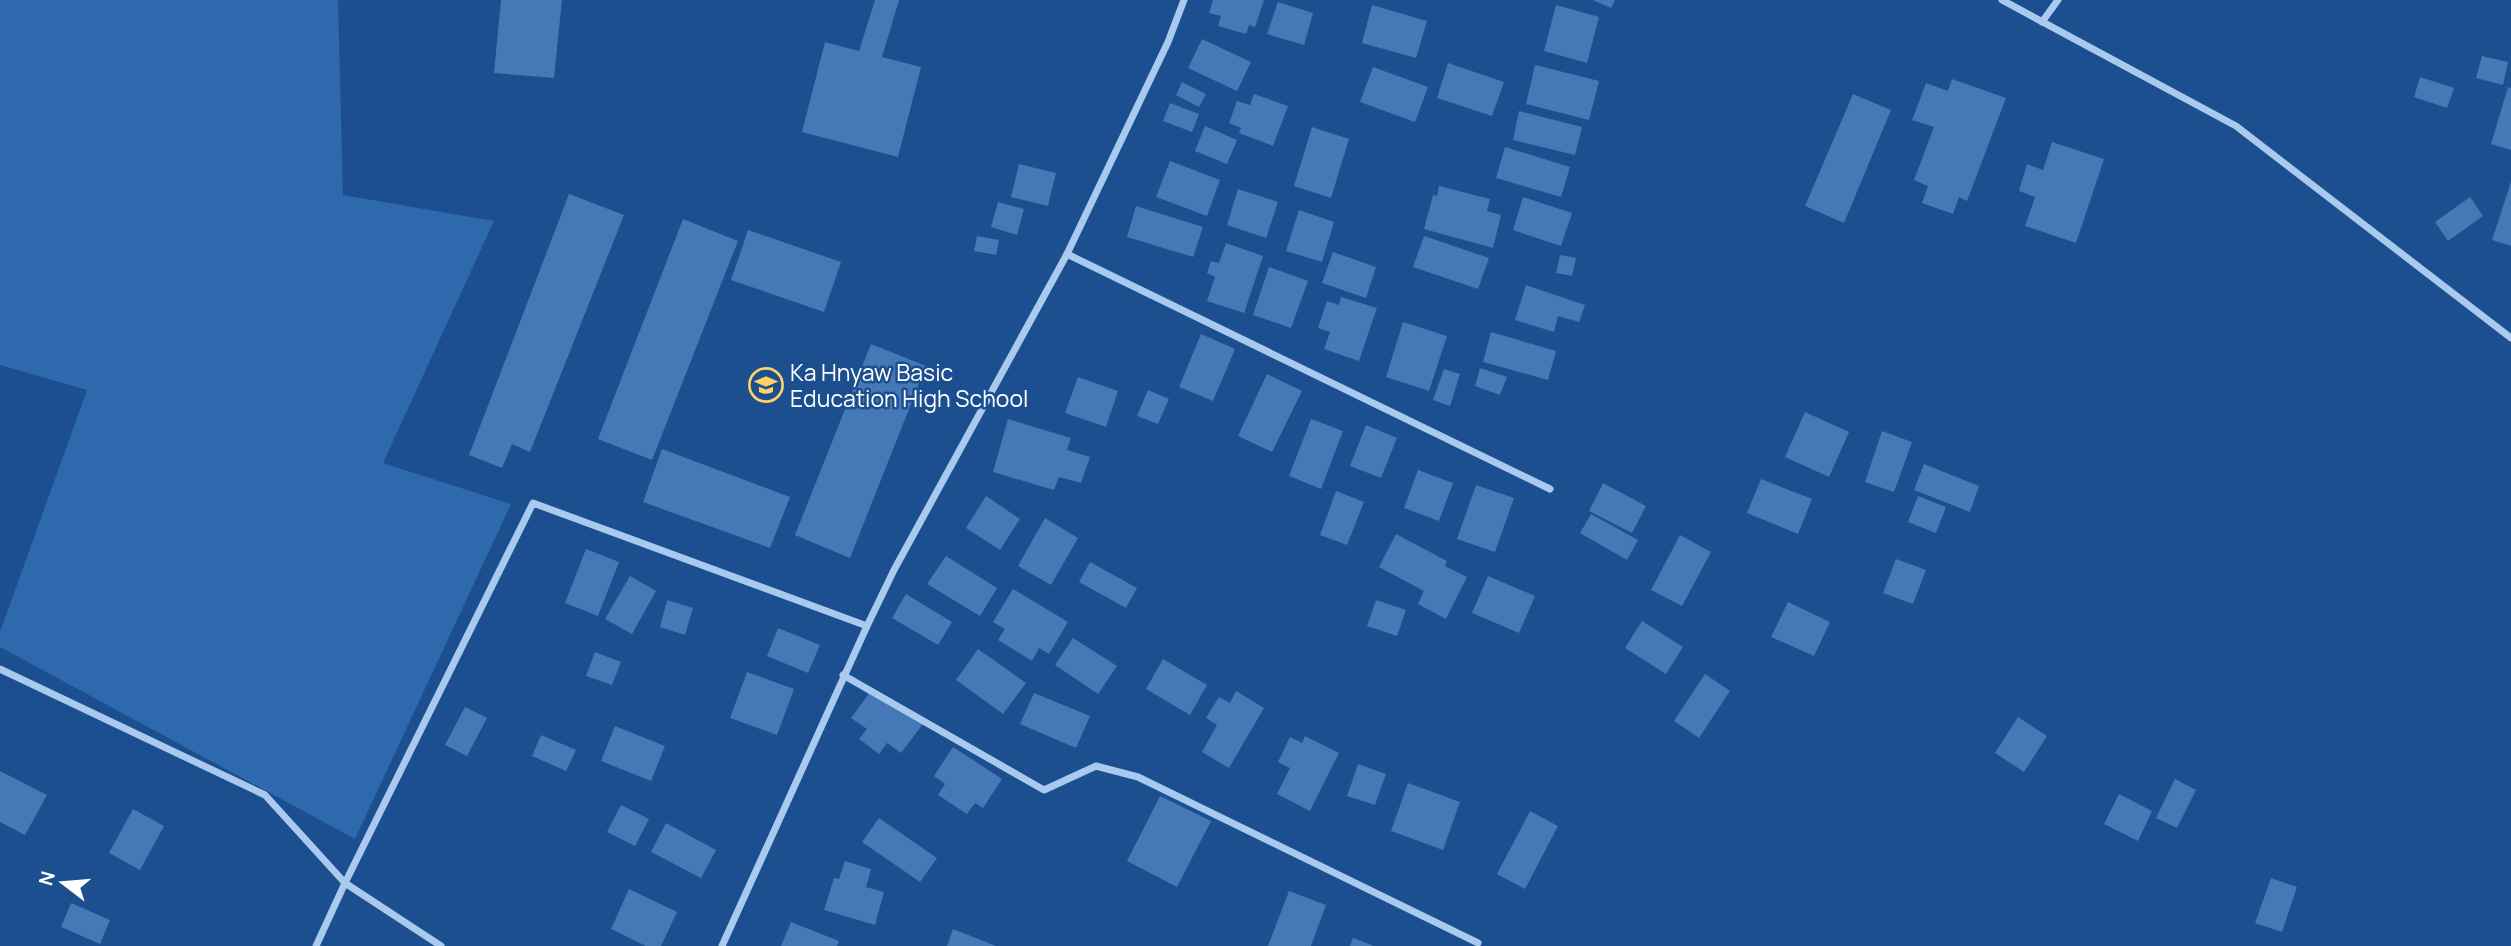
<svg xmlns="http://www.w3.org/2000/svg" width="2511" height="946" font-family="Manrope,sans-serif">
	<rect width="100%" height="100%" fill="#1b4f8f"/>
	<!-- green -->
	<path fill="#2e69ad" d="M 0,0 L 338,0 L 343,195 L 494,221 L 383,463 L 511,504 L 355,839 L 0,647 L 0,632 L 87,390 L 0,365 Z"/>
	<!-- building -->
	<g fill="#4478b7">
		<path d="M 501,0 L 562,0 L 554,78 L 494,73 Z"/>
		<path d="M 875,0 L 899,0 L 882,57 L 921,67 L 898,157 L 802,132 L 825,42 L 859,51 Z"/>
		<path d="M 1213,0 L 1264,0 L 1255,27 L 1249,25 L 1246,34 L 1218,26 L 1221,16 L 1209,13 Z"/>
		<path d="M 1593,0 L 1615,0 L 1611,8 Z"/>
		<path d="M 1278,2 L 1313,13 L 1304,45 L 1267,34 Z"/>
		<path d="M 1372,5 L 1427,21 L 1416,58 L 1362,43 Z"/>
		<path d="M 1556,5 L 1599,17 L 1587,63 L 1544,51 Z"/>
		<path d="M 1202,39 L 1251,62 L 1237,91 L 1188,68 Z"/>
		<path d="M 2482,56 L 2508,62 L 2503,85 L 2476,78 Z"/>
		<path d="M 1448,63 L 1504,82 L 1492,116 L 1437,98 Z"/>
		<path d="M 1535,65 L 1599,81 L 1589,120 L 1526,104 Z"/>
		<path d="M 1373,67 L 1428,87 L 1415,122 L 1360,102 Z"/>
		<path d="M 2420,77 L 2454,88 L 2447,108 L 2414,97 Z"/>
		<path d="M 1952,79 L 2006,98 L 1967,201 L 1959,197 L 1953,214 L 1922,203 L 1928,186 L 1914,180 L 1934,127 L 1912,120 L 1926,83 L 1948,91 Z"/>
		<path d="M 1182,82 L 1206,94 L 1199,107 L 1176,95 Z"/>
		<path d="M 2508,87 L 2511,88 L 2511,150 L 2491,144 Z"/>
		<path d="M 1254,94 L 1288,106 L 1273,146 L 1239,133 L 1241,128 L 1229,123 L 1237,101 L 1250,105 Z"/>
		<path d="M 1853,94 L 1891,110 L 1844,223 L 1805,206 Z"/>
		<path d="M 1170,103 L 1199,114 L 1192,132 L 1163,121 Z"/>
		<path d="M 1519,111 L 1582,127 L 1575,155 L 1513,140 Z"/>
		<path d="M 1205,126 L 1237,140 L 1227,164 L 1195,151 Z"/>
		<path d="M 1312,127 L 1349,139 L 1331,198 L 1294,186 Z"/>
		<path d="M 2052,142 L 2104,159 L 2076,243 L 2025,226 L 2035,197 L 2019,191 L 2027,164 L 2043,170 Z"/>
		<path d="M 1505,147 L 1570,167 L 1561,197 L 1496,178 Z"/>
		<path d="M 1170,161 L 1220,180 L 1207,216 L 1156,197 Z"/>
		<path d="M 1019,164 L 1056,173 L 1048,206 L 1011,197 Z"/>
		<path d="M 2511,182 L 2511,246 L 2492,240 Z"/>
		<path d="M 1439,186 L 1490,199 L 1487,211 L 1501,215 L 1493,248 L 1424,229 L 1433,195 L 1437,196 Z"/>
		<path d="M 1238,189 L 1278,202 L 1266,238 L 1227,225 Z"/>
		<path d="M 569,194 L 624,215 L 530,452 L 512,444 L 502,468 L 469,455 Z"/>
		<path d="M 1523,197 L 1572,213 L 1561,246 L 1513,230 Z"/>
		<path d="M 2470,197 L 2483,216 L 2448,241 L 2435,222 Z"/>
		<path d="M 998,202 L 1024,209 L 1017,235 L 991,227 Z"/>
		<path d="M 1136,206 L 1203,227 L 1193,257 L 1127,237 Z"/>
		<path d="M 1299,210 L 1334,222 L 1322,262 L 1286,251 Z"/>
		<path d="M 683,219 L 738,241 L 652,460 L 598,439 Z"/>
		<path d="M 748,230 L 841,262 L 824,312 L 731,280 Z"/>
		<path d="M 977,236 L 999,240 L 996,255 L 974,251 Z"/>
		<path d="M 1424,236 L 1489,258 L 1478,289 L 1413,267 Z"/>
		<path d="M 1226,243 L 1263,256 L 1244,313 L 1207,301 L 1215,277 L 1207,273 L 1211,261 L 1219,263 Z"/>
		<path d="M 1333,252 L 1376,267 L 1366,298 L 1322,283 Z"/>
		<path d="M 1560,255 L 1576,258 L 1572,276 L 1556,273 Z"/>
		<path d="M 1269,267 L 1308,281 L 1291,328 L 1253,315 Z"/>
		<path d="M 1526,285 L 1585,305 L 1579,322 L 1558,316 L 1554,332 L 1515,320 Z"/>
		<path d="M 1341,297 L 1377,308 L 1359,361 L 1324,349 L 1330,332 L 1318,328 L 1327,301 L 1339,305 Z"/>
		<path d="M 1403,322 L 1447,336 L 1429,391 L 1386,377 Z"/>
		<path d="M 1491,332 L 1556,351 L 1548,380 L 1483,362 Z"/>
		<path d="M 1201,334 L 1235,349 L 1213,401 L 1179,387 Z"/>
		<path d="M 871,344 L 926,366 L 850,558 L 795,535 Z"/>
		<path d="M 1480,368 L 1507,377 L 1500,395 L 1475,386 Z"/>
		<path d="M 1444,369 L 1460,374 L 1450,406 L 1433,400 Z"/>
		<path d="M 1267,374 L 1302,391 L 1272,452 L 1238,436 Z"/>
		<path d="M 1078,377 L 1118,391 L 1106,427 L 1065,413 Z"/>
		<path d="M 1148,390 L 1169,399 L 1158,424 L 1137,416 Z"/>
		<path d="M 1805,412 L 1849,432 L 1829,477 L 1785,457 Z"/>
		<path d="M 1008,419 L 1071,438 L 1067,450 L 1090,457 L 1081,483 L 1059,477 L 1054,490 L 993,472 Z"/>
		<path d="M 1311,419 L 1343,431 L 1321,489 L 1289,476 Z"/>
		<path d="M 1366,425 L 1397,438 L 1381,478 L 1350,466 Z"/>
		<path d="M 1882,431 L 1912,442 L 1894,492 L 1865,482 Z"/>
		<path d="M 662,449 L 790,497 L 770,548 L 643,502 Z"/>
		<path d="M 1924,464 L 1979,486 L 1970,512 L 1914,490 Z"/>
		<path d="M 1418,470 L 1453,483 L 1439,521 L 1404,508 Z"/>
		<path d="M 1761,479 L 1812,499 L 1798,534 L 1747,513 Z"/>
		<path d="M 1603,483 L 1646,506 L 1632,533 L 1589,511 Z"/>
		<path d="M 1476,485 L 1514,498 L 1495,552 L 1457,539 Z"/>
		<path d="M 1336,491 L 1364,502 L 1347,545 L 1320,535 Z"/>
		<path d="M 986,496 L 1020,519 L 1000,550 L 966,528 Z"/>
		<path d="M 1918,496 L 1946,507 L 1936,533 L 1908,522 Z"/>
		<path d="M 1591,514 L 1638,540 L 1627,560 L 1580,533 Z"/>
		<path d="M 1045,518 L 1078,538 L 1051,585 L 1018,566 Z"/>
		<path d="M 1396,534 L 1447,561 L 1445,566 L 1467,577 L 1446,619 L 1418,604 L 1424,591 L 1379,567 Z"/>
		<path d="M 1680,535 L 1711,552 L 1682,606 L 1651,590 Z"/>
		<path d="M 586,549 L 619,562 L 598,616 L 565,603 Z"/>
		<path d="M 946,556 L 997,588 L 980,616 L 927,584 Z"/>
		<path d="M 1896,559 L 1926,570 L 1913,604 L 1883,593 Z"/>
		<path d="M 1090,562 L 1137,588 L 1126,608 L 1079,582 Z"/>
		<path d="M 630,576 L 656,591 L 632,634 L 605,619 Z"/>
		<path d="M 1488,576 L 1535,596 L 1519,633 L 1472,613 Z"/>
		<path d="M 1013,589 L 1068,622 L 1049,654 L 1039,648 L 1032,661 L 998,640 L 1005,629 L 993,622 Z"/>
		<path d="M 906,594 L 952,622 L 938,645 L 892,618 Z"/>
		<path d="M 667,600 L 693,608 L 685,635 L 660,627 Z"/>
		<path d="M 1376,600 L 1406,610 L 1397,636 L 1367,626 Z"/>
		<path d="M 1788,602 L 1830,622 L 1814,656 L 1771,637 Z"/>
		<path d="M 1642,621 L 1683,647 L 1666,674 L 1625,648 Z"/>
		<path d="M 778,628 L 820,645 L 808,673 L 767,656 Z"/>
		<path d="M 1073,638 L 1117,666 L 1098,694 L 1055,665 Z"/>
		<path d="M 978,649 L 1026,683 L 1003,714 L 956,680 Z"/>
		<path d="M 595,652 L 621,662 L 612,685 L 586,676 Z"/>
		<path d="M 1163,659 L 1207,685 L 1190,715 L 1146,689 Z"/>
		<path d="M 747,672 L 794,689 L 777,735 L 730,718 Z"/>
		<path d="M 1705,674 L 1730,691 L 1699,738 L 1674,721 Z"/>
		<path d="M 873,688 L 923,724 L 901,753 L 887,743 L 879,754 L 859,739 L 867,729 L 851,718 Z"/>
		<path d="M 1236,691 L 1264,708 L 1229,768 L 1202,752 L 1217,725 L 1206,718 L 1219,697 L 1230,703 Z"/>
		<path d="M 1034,693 L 1090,716 L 1076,748 L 1020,724 Z"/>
		<path d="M 465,707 L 487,718 L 467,756 L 445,745 Z"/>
		<path d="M 2018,717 L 2047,736 L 2024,772 L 1995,753 Z"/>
		<path d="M 615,726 L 665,746 L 651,781 L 601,761 Z"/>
		<path d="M 541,735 L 576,750 L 566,771 L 532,756 Z"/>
		<path d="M 1305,736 L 1339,753 L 1310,811 L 1277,794 L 1290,768 L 1278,762 L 1290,737 L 1302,743 Z"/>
		<path d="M 953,747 L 1002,779 L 983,808 L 975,803 L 967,814 L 938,795 L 945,784 L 934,776 Z"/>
		<path d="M 1358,764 L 1386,774 L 1375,805 L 1347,796 Z"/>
		<path d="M 0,771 L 47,795 L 25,835 L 0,822 Z"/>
		<path d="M 2175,779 L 2196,790 L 2177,828 L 2156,818 Z"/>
		<path d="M 1408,783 L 1460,802 L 1443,850 L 1391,831 Z"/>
		<path d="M 2119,794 L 2152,811 L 2138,841 L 2104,824 Z"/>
		<path d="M 1160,796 L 1211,821 L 1177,887 L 1127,861 Z"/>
		<path d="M 621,805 L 649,819 L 635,846 L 607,832 Z"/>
		<path d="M 133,809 L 164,826 L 140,870 L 109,853 Z"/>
		<path d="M 1530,811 L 1558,826 L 1525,889 L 1497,874 Z"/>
		<path d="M 879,818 L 937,858 L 920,882 L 862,842 Z"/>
		<path d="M 666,823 L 716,850 L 701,878 L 651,852 Z"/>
		<path d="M 845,861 L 871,869 L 866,887 L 884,892 L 875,925 L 824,910 L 834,878 L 839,879 Z"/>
		<path d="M 2271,878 L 2297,887 L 2282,932 L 2255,923 Z"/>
		<path d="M 629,889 L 677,912 L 661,946 L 646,946 L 611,929 Z"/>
		<path d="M 1289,891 L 1326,905 L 1311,946 L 1268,946 Z"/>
		<path d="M 71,903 L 110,920 L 100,944 L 61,927 Z"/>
		<path d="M 791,922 L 839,941 L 837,946 L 781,946 Z"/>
		<path d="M 953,929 L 996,946 L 947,946 Z"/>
		<path d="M 1353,938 L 1374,946 L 1350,946 Z"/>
	</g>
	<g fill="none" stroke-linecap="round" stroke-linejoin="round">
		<!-- street -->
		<g stroke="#a9c9ee" stroke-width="7">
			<path d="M 2002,0 L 2236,126 L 2511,338"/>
			<path d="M 2042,22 L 2058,0"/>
			<path d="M 1067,254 L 1550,489"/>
			<path d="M 0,669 L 265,795 L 345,883 L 533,503 L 867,626"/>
			<path d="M 843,675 L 1044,790 L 1096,766 L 1138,777 L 1478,943"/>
			<path d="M 316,946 L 345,883 L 441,946"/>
			<path d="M 722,946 L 867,626 L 894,570 L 1067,254 L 1168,42 L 1184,0"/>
		</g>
	</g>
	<!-- icons -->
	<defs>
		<g id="school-ring" transform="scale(1.75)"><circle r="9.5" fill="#1b4f8f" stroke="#ffd166" stroke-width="1.5"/><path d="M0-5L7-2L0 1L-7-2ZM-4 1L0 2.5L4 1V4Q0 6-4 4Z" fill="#ffd166"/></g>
	</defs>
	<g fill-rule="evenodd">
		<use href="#school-ring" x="766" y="385"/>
	</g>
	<g text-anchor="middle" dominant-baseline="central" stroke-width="5" stroke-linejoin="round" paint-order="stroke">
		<!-- poi labels -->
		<g font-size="23" fill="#fff" stroke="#1b4f8f" text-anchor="start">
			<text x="790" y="372">Ka Hnyaw Basic<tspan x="790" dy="26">Education High School</tspan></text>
		</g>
	</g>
	<!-- north arrow -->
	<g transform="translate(63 883) rotate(286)" stroke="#1b4f8f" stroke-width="5" paint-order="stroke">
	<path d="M0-5L12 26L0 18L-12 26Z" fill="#ffffff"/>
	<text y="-10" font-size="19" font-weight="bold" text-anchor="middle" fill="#ffffff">N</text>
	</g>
</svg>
